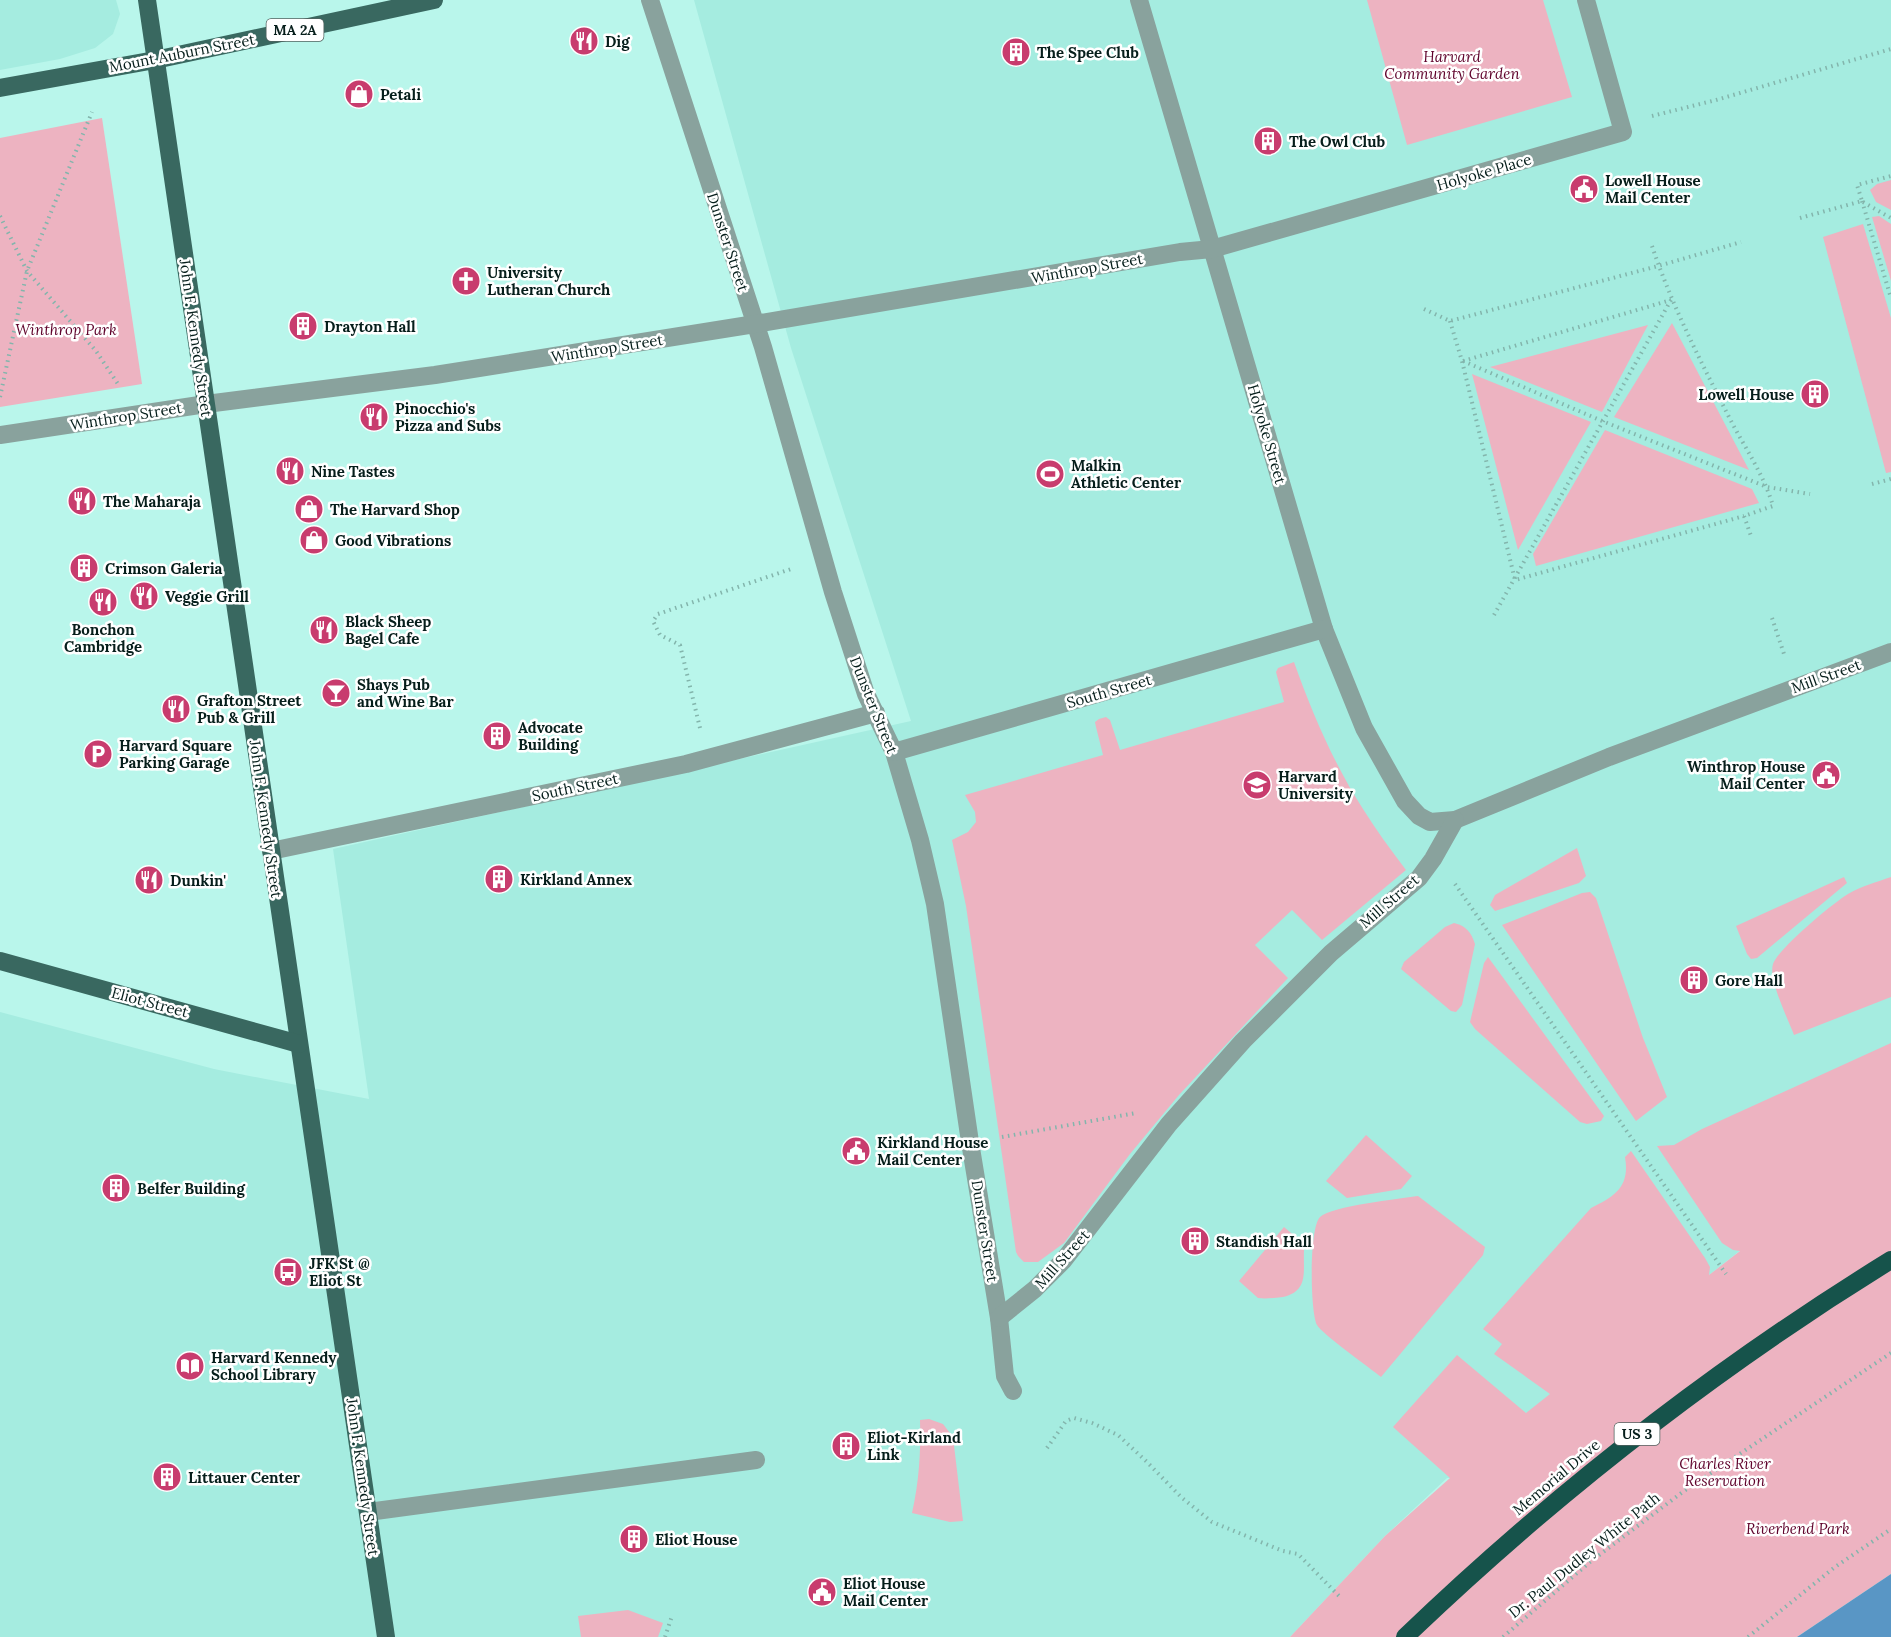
<svg xmlns="http://www.w3.org/2000/svg" width="1891" height="1637" font-family="Lora,serif">
	<rect width="100%" height="100%" fill="#b9f6eb"/>
	<!-- built -->
	<g fill="#a5ece0">
		<path d="M 0,0 L 116,0 L 120,14 L 113,34 L 95,48 L 60,59 L 0,70 Z"/>
		<path d="M 694,0 L 1891,0 L 1891,1154 L 1751,1242 L 1451,1478 L 1447,1478 L 1385,1536 L 1290,1637 L 0,1637 L 0,1012 L 214,1069 L 369,1099 L 333,849 L 911,721 L 791,348 Z"/>
	</g>
	<!-- green -->
	<g fill="#edb3c1">
		<path d="M 1367,0 L 1543,0 L 1572,97 L 1407,145 Z"/>
		<path d="M 102,118 L 142,384 L 0,407 L 0,138 Z"/>
		<path d="M 1891,180 L 1891,210 L 1876,202 L 1870,190 L 1877,184 Z"/>
		<path d="M 1879,216 L 1891,224 L 1891,281 L 1872,217 Z"/>
		<path d="M 1863,224 L 1891,318 L 1891,472 L 1886,473 L 1823,237 Z"/>
		<path d="M 1672,323 L 1749,470 L 1614,417 Z"/>
		<path d="M 1648,325 L 1602,412 L 1490,367 Z"/>
		<path d="M 1472,374 L 1591,422 L 1518,550 Z"/>
		<path d="M 1605,430 L 1752,489 L 1759,503 L 1536,566 L 1533,554 Z"/>
		<path d="M 1294,662 C 1312,713 1334,764 1363,809 C 1376,830 1391,850 1406,870 L 1322,940 L 1292,910 L 1255,945 L 1288,978 L 1179,1095 L 1130,1154 L 1064,1243 L 1038,1262 L 1024,1262 L 1018,1256 L 1016,1252 L 966,906 L 952,840 L 968,832 L 976,822 L 975,812 L 965,795 L 1103,755 L 1096,727 L 1095,722 L 1099,719 L 1106,717 L 1110,720 L 1120,750 L 1284,702 L 1276,672 L 1278,668 Z"/>
		<path d="M 1577,848 L 1586,876 L 1579,883 L 1495,911 L 1490,905 L 1495,895 Z"/>
		<path d="M 1844,877 L 1847,883 L 1757,958 L 1751,959 L 1747,954 L 1736,926 Z"/>
		<path d="M 1891,877 L 1891,997 L 1794,1035 C 1788,1019 1768,979 1773,964 C 1778,949 1833,903 1848,894 C 1861,886 1877,882 1891,877 Z"/>
		<path d="M 1590,892 L 1596,898 L 1643,1038 L 1667,1097 L 1636,1121 L 1502,925 L 1582,893 Z"/>
		<path d="M 1454,923 C 1466,926 1471,932 1475,944 L 1462,1005 L 1456,1012 L 1451,1011 L 1401,969 L 1404,962 L 1445,927 Z"/>
		<path d="M 1488,957 L 1604,1116 L 1601,1121 L 1587,1124 L 1580,1122 L 1475,1029 L 1470,1022 L 1484,963 Z"/>
		<path d="M 1891,1043 L 1891,1574 L 1797,1637 L 1290,1637 L 1385,1536 L 1450,1478 L 1393,1427 L 1457,1355 L 1526,1413 L 1550,1394 L 1494,1354 L 1502,1344 L 1483,1329 L 1591,1208 C 1616,1196 1630,1186 1625,1157 L 1631,1151 L 1705,1258 L 1710,1267 L 1709,1275 L 1740,1251 L 1733,1250 L 1722,1243 L 1657,1146 L 1674,1145 L 1702,1129 Z"/>
		<path d="M 1366,1135 L 1412,1176 L 1401,1189 L 1347,1198 L 1326,1181 Z"/>
		<path d="M 1418,1196 L 1485,1247 L 1483,1255 L 1381,1377 C 1370,1368 1322,1334 1317,1325 C 1310,1311 1309,1228 1320,1217 C 1332,1206 1399,1199 1418,1196 Z"/>
		<path d="M 1284,1227 L 1297,1238 L 1304,1250 C 1303,1272 1309,1291 1283,1297 C 1274,1298 1266,1299 1258,1298 L 1239,1281 Z"/>
		<path d="M 929,1419 L 943,1424 L 953,1437 L 963,1521 L 950,1522 L 912,1513 C 919,1482 921,1452 920,1420 Z"/>
		<path d="M 628,1610 L 663,1623 L 658,1637 L 581,1637 L 578,1616 Z"/>
	</g>
	<!-- water -->
	<path fill="#5996c5" d="M 1891,1574 L 1891,1637 L 1797,1637 Z"/>
	<g fill="none" stroke-linecap="round" stroke-linejoin="round">
		<!-- path -->
		<g stroke="#83b5ac" stroke-width="4" stroke-dasharray="1.5 4.5" stroke-linecap="butt">
			<path d="M 1652,116 L 1716,100 L 1891,49"/>
			<path d="M 1862,201 L 1891,298"/>
			<path d="M 1863,202 L 1891,218"/>
			<path d="M 0,216 L 27,271 L 96,351 L 118,384"/>
			<path d="M 1800,218 L 1862,201 L 1857,185 L 1891,176"/>
			<path d="M 1652,246 C 1672,306 1701,362 1730,419 C 1745,448 1764,475 1773,506 L 1744,516 L 1751,536"/>
			<path d="M 1424,309 L 1450,321 L 1658,266 L 1741,242"/>
			<path d="M 1450,321 L 1462,361 L 1515,580 L 1744,516"/>
			<path d="M 1463,361 L 1602,421 L 1767,487 L 1810,494"/>
			<path d="M 1463,361 L 1671,300"/>
			<path d="M 0,397 L 27,271 L 92,112"/>
			<path d="M 1872,484 L 1891,479"/>
			<path d="M 1494,615 L 1671,300"/>
			<path d="M 1772,618 L 1785,657"/>
			<path d="M 700,728 L 680,645 L 660,635 L 653,621 L 658,614 L 794,568"/>
			<path d="M 1455,884 L 1726,1274"/>
			<path d="M 1002,1137 L 1136,1113"/>
			<path d="M 1047,1448 L 1066,1421 L 1074,1418 L 1092,1423 L 1118,1435 L 1147,1462 L 1181,1497 L 1212,1522 L 1283,1551 L 1298,1554 L 1340,1597"/>
			<path d="M 665,1637 L 672,1616"/>
			<path d="M 1503,1637 L 1590,1562 L 1684,1491 L 1891,1353"/>
			<path d="M 1748,1637 L 1835,1567 L 1891,1529"/>
		</g>
		<!-- minor -->
		<g stroke="#89a29d" stroke-width="18">
			<path d="M 650,0 L 763,347 L 833,592 L 866,694 L 894,752 L 920,840 L 935,904 L 970,1142 L 999,1318 L 1005,1376 L 1013,1391"/>
			<path d="M 1139,0 L 1324,629 L 1364,728 L 1405,801 L 1419,816 L 1430,822 L 1455,820 L 1609,757 L 1891,652"/>
			<path d="M 0,435 L 206,404 L 435,375 L 755,324 L 1180,252 L 1212,249 L 1623,132 L 1586,0"/>
			<path d="M 894,752 L 1324,629"/>
			<path d="M 271,851 L 686,764 L 876,713"/>
			<path d="M 999,1318 L 1035,1289 L 1063,1261 L 1169,1124 L 1243,1041 L 1331,953 L 1419,878 L 1433,859 L 1455,820"/>
			<path d="M 368,1512 L 756,1460"/>
		</g>
		<!-- major -->
		<g stroke="#396860" stroke-width="18">
			<path d="M 147,0 L 386,1637"/>
			<path d="M 0,88 L 155,60 L 434,0"/>
			<path d="M 0,961 L 299,1044"/>
		</g>
		<!-- highway -->
		<path stroke="#16534b" stroke-width="18" d="M 1405,1637 C 1555,1493 1714,1369 1891,1260"/>
	</g>
	<!-- icons -->
	<defs>
		<g id="restaurant-disc" transform="scale(1.5)"><circle r="9.5" fill="#c83c6e" stroke="#fff"/><path d="M-5-6h1v4h1v-4h1v4h1v-4h1v5L-1.5 .5V6h-2V.5L-5-1ZM5-6V6H3V1.5H1.5Q1.5-4 5-6Z" fill="#fff"/></g>
		<g id="building-disc" transform="scale(1.5)"><circle r="9.5" fill="#c83c6e" stroke="#fff"/><path d="M-4-6H4V6H1V3H-1V6H-4ZM-2.5-4.3h1.7v1.8h-1.7ZM.8-4.3h1.7v1.8H.8ZM-2.5-1h1.7V.8h-1.7ZM.8-1h1.7V.8H.8Z" fill="#fff"/></g>
		<g id="shop-disc" transform="scale(1.5)"><circle r="9.5" fill="#c83c6e" stroke="#fff"/><path d="M-5-2.5h2.3a2.7 3.5 0 0 1 5.4 0H5L5.5 6h-11ZM-1.5-2.5h3a1.5 2.3 0 0 0-3 0Z" fill="#fff"/></g>
		<g id="civic-disc" transform="scale(1.5)"><circle r="9.5" fill="#c83c6e" stroke="#fff"/><path d="M-.6-6.5H3V-4.5H.6V-3L4-1V1h2V6H-6V1h2V-1L-.6-3ZM-1.2 2.5V6h2.4V2.5Z" fill="#fff"/></g>
		<g id="church-disc" transform="scale(1.5)"><circle r="9.5" fill="#c83c6e" stroke="#fff"/><path d="M-1.2-6h2.4v3.5h3.3v2.4h-3.3V6h-2.4V-.1h-3.3v-2.4h3.3Z" fill="#fff"/></g>
		<g id="stadium-disc" transform="scale(1.5)"><circle r="9.5" fill="#c83c6e" stroke="#fff"/><path d="M0-5a6.5 5 0 1 0 0 10a6.5 5 0 1 0 0-10ZM-3.5-1.8h7v3.6h-7Z" fill="#fff"/></g>
		<g id="bar-disc" transform="scale(1.5)"><circle r="9.5" fill="#c83c6e" stroke="#fff"/><path d="M-6-5H6L.8 .8V4.5H3.5V6h-7V4.5H-.8V.8Z" fill="#fff"/></g>
		<g id="parking-disc" transform="scale(1.5)"><circle r="9.5" fill="#c83c6e" stroke="#fff"/><path d="M-3.5-5.5H1a3.5 3.5 0 0 1 0 7H-1V5.5H-3.5ZM-1-3.4V-.6H.8a1.4 1.4 0 0 0 0-2.8Z" fill="#fff"/></g>
		<g id="university-disc" transform="scale(1.5)"><circle r="9.5" fill="#c83c6e" stroke="#fff"/><path d="M0-5L7-2L0 1L-7-2ZM-4 1L0 2.5L4 1V4Q0 6-4 4Z" fill="#fff"/></g>
		<g id="bus-disc" transform="scale(1.5)"><circle r="9.5" fill="#c83c6e" stroke="#fff"/><path d="M-5-6H5V4H4V6H2V4H-2V6H-4V4H-5ZM-3.5-4V0h7V-4ZM-3.5 1.2v1.5H-2V1.2ZM2 1.2v1.5H3.5V1.2Z" fill="#fff"/></g>
		<g id="library-disc" transform="scale(1.5)"><circle r="9.5" fill="#c83c6e" stroke="#fff"/><path d="M-6-4Q-3-5.5-.7-3.5V5Q-3 3-6 4ZM6-4Q3-5.5 .7-3.5V5Q3 3 6 4Z" fill="#fff"/></g>
	</defs>
	<g fill-rule="evenodd">
		<use href="#restaurant-disc" x="584" y="41"/>
		<use href="#building-disc" x="1016" y="52"/>
		<use href="#shop-disc" x="359" y="94"/>
		<use href="#building-disc" x="1268" y="141"/>
		<use href="#civic-disc" x="1584" y="189"/>
		<use href="#church-disc" x="466" y="281"/>
		<use href="#building-disc" x="303" y="326"/>
		<use href="#building-disc" x="1815" y="394"/>
		<use href="#restaurant-disc" x="374" y="417"/>
		<use href="#restaurant-disc" x="290" y="471"/>
		<use href="#stadium-disc" x="1050" y="474"/>
		<use href="#restaurant-disc" x="82" y="501"/>
		<use href="#shop-disc" x="309" y="509"/>
		<use href="#shop-disc" x="314" y="540"/>
		<use href="#building-disc" x="84" y="568"/>
		<use href="#restaurant-disc" x="144" y="596"/>
		<use href="#restaurant-disc" x="103" y="602"/>
		<use href="#restaurant-disc" x="324" y="630"/>
		<use href="#bar-disc" x="336" y="693"/>
		<use href="#restaurant-disc" x="176" y="709"/>
		<use href="#building-disc" x="497" y="736"/>
		<use href="#parking-disc" x="98" y="754"/>
		<use href="#civic-disc" x="1826" y="775"/>
		<use href="#university-disc" x="1257" y="785"/>
		<use href="#building-disc" x="499" y="879"/>
		<use href="#restaurant-disc" x="149" y="880"/>
		<use href="#building-disc" x="1694" y="980"/>
		<use href="#civic-disc" x="856" y="1151"/>
		<use href="#building-disc" x="116" y="1188"/>
		<use href="#building-disc" x="1195" y="1241"/>
		<use href="#bus-disc" x="288" y="1272"/>
		<use href="#library-disc" x="190" y="1366"/>
		<use href="#building-disc" x="846" y="1446"/>
		<use href="#building-disc" x="167" y="1477"/>
		<use href="#building-disc" x="634" y="1539"/>
		<use href="#civic-disc" x="822" y="1592"/>
	</g>
	<g text-anchor="middle" dominant-baseline="central" stroke-width="5" stroke-linejoin="round" paint-order="stroke">
		<!-- shield labels -->
		<g fill="#fff" stroke="#51625f" stroke-width="1.5">
			<rect x="266.5" y="19" width="57" height="22" rx="4.5"/>
			<rect x="1614.5" y="1423" width="45" height="22" rx="4.5"/>
		</g>
		<g font-size="14" font-weight="bold" fill="#061e1b">
			<text x="295" y="30">MA 2A</text>
			<text x="1637" y="1434">US 3</text>
		</g>
		<!-- poi labels -->
		<g font-size="15" font-weight="bold" fill="#061e1b" stroke="#fff" text-anchor="start">
			<text x="605" y="41">Dig</text>
			<text x="1037" y="52">The Spee Club</text>
			<text x="380" y="94">Petali</text>
			<text x="1289" y="141">The Owl Club</text>
			<text x="1605" y="180">Lowell House<tspan x="1605" dy="17">Mail Center</tspan></text>
			<text x="487" y="272">University<tspan x="487" dy="17">Lutheran Church</tspan></text>
			<text x="324" y="326">Drayton Hall</text>
			<text x="1794" y="394" text-anchor="end">Lowell House</text>
			<text x="395" y="408">Pinocchio's<tspan x="395" dy="17">Pizza and Subs</tspan></text>
			<text x="1071" y="465">Malkin<tspan x="1071" dy="17">Athletic Center</tspan></text>
			<text x="311" y="471">Nine Tastes</text>
			<text x="103" y="501">The Maharaja</text>
			<text x="330" y="509">The Harvard Shop</text>
			<text x="335" y="540">Good Vibrations</text>
			<text x="105" y="568">Crimson Galeria</text>
			<text x="165" y="596">Veggie Grill</text>
			<text x="345" y="621">Black Sheep<tspan x="345" dy="17">Bagel Cafe</tspan></text>
			<text x="103" y="629" text-anchor="middle">Bonchon<tspan x="103" dy="17">Cambridge</tspan></text>
			<text x="357" y="684">Shays Pub<tspan x="357" dy="17">and Wine Bar</tspan></text>
			<text x="197" y="700">Grafton Street<tspan x="197" dy="17">Pub &amp; Grill</tspan></text>
			<text x="518" y="727">Advocate<tspan x="518" dy="17">Building</tspan></text>
			<text x="119" y="745">Harvard Square<tspan x="119" dy="17">Parking Garage</tspan></text>
			<text x="1805" y="766" text-anchor="end">Winthrop House<tspan x="1805" dy="17">Mail Center</tspan></text>
			<text x="1278" y="776">Harvard<tspan x="1278" dy="17">University</tspan></text>
			<text x="520" y="879">Kirkland Annex</text>
			<text x="170" y="880">Dunkin'</text>
			<text x="1715" y="980">Gore Hall</text>
			<text x="877" y="1142">Kirkland House<tspan x="877" dy="17">Mail Center</tspan></text>
			<text x="137" y="1188">Belfer Building</text>
			<text x="1216" y="1241">Standish Hall</text>
			<text x="309" y="1263">JFK St @<tspan x="309" dy="17">Eliot St</tspan></text>
			<text x="211" y="1357">Harvard Kennedy<tspan x="211" dy="17">School Library</tspan></text>
			<text x="867" y="1437">Eliot-Kirland<tspan x="867" dy="17">Link</tspan></text>
			<text x="188" y="1477">Littauer Center</text>
			<text x="655" y="1539">Eliot House</text>
			<text x="843" y="1583">Eliot House<tspan x="843" dy="17">Mail Center</tspan></text>
		</g>
		<!-- street labels -->
		<g font-size="15" fill="#061e1b" stroke="#fff">
			<text transform="translate(182 53) rotate(-11)">Mount Auburn Street</text>
			<text transform="translate(1484 172) rotate(-16)">Holyoke Place</text>
			<text transform="translate(728 242) rotate(72)">Dunster Street</text>
			<text transform="translate(1087 268) rotate(-10)">Winthrop Street</text>
			<text transform="translate(196 338) rotate(82)">John F. Kennedy Street</text>
			<text transform="translate(607 348) rotate(-9)">Winthrop Street</text>
			<text transform="translate(126 416) rotate(-9)">Winthrop Street</text>
			<text transform="translate(1267 434) rotate(74)">Holyoke Street</text>
			<text transform="translate(1826 676) rotate(-20)">Mill Street</text>
			<text transform="translate(1109 691) rotate(-16)">South Street</text>
			<text transform="translate(874 705) rotate(68)">Dunster Street</text>
			<text transform="translate(575 787) rotate(-12)">South Street</text>
			<text transform="translate(266 819) rotate(82)">John F. Kennedy Street</text>
			<text transform="translate(1389 901) rotate(-41)">Mill Street</text>
			<text transform="translate(150 1002) rotate(15)">Eliot Street</text>
			<text transform="translate(985 1231) rotate(81)">Dunster Street</text>
			<text transform="translate(1062 1259) rotate(-48)">Mill Street</text>
			<text transform="translate(363 1477) rotate(82)">John F. Kennedy Street</text>
			<text transform="translate(1556 1477) rotate(-40)">Memorial Drive</text>
			<text transform="translate(1584 1555) rotate(-39)">Dr. Paul Dudley White Path</text>
		</g>
		<!-- park labels -->
		<g font-size="15" font-style="italic" fill="#5f022b" stroke="#fff">
			<text x="1452" y="56">Harvard<tspan x="1452" dy="17">Community Garden</tspan></text>
			<text x="66" y="329">Winthrop Park</text>
			<text x="1725" y="1463">Charles River<tspan x="1725" dy="17">Reservation</tspan></text>
			<text x="1798" y="1528">Riverbend Park</text>
		</g>
	</g>
</svg>
